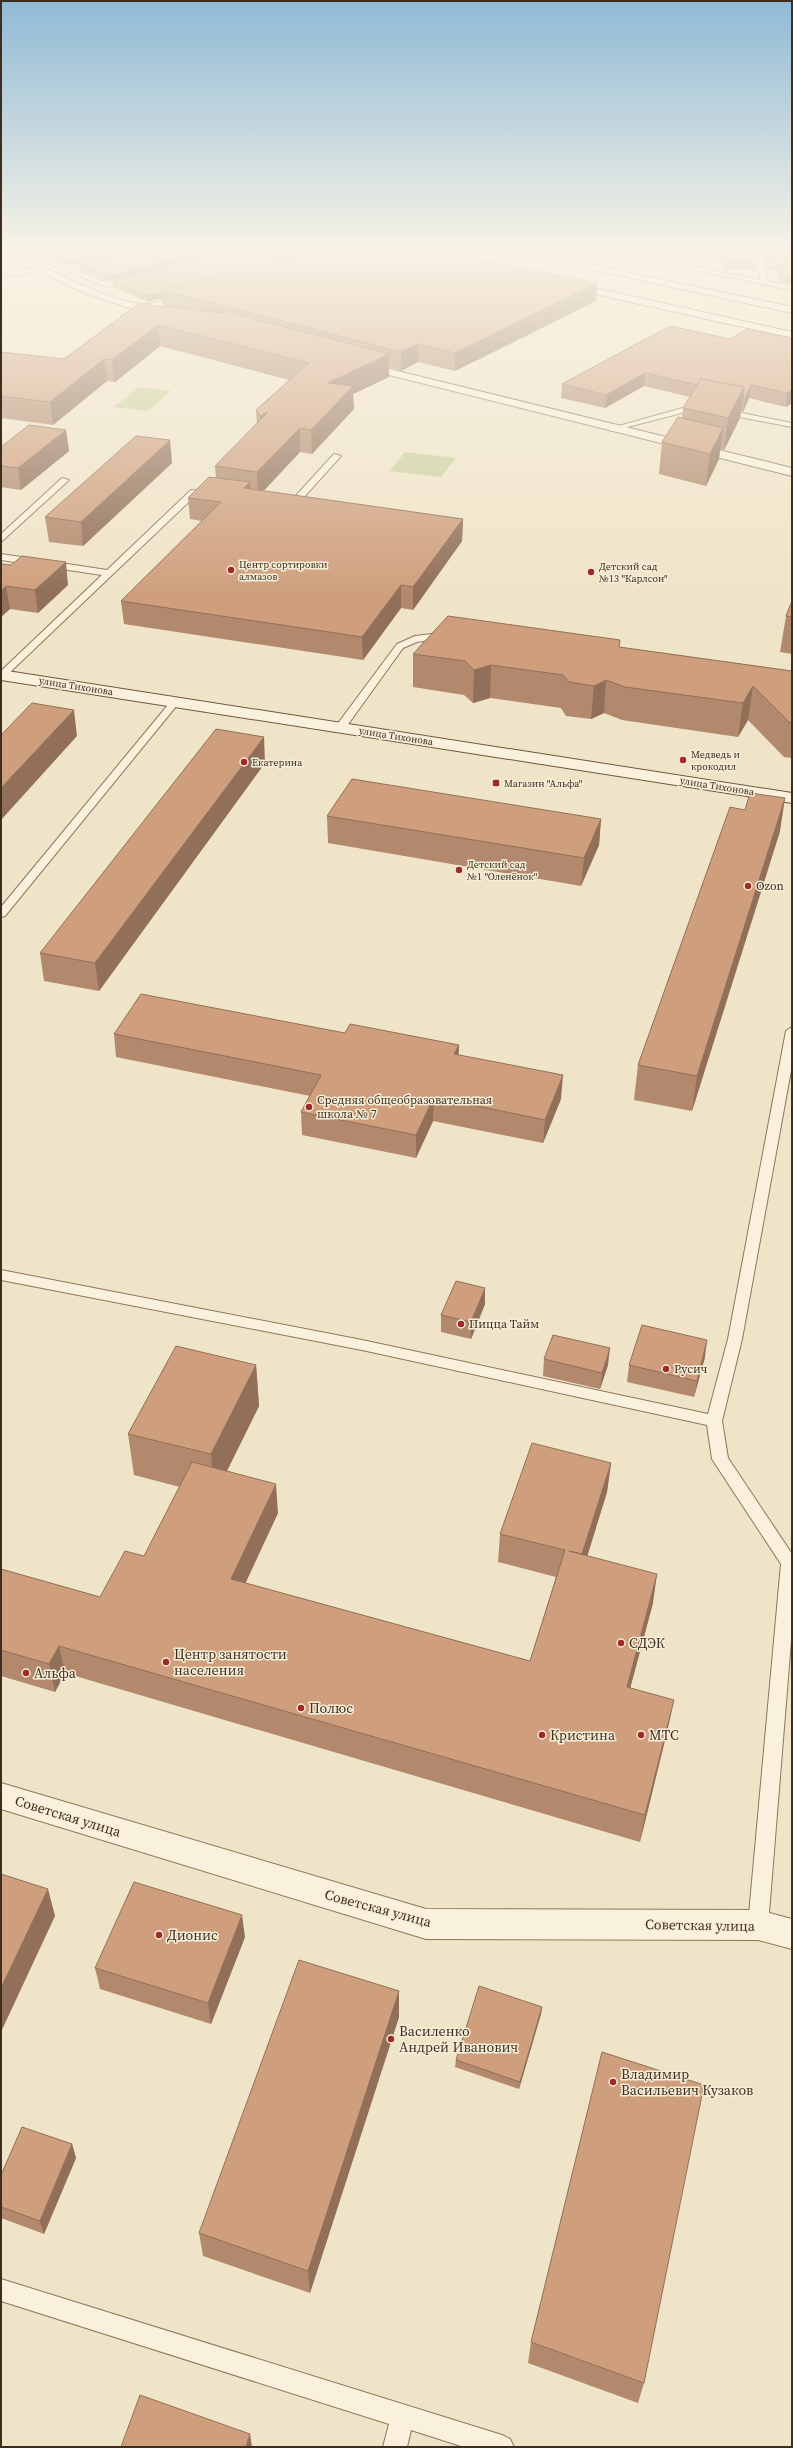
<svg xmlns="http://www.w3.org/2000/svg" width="793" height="2448" font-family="'Source Serif 4',serif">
	<rect width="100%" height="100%" fill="#f0e4c8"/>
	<!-- green -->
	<g fill="#c9cf9b">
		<path d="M 139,387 L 171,391 L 147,411 L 114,407 Z"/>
		<path d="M 405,452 L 456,458 L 441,477 L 390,471 Z"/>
	</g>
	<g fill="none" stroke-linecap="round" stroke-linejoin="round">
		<!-- service casing -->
		<g stroke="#8d765c" stroke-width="2">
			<g id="service">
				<path d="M 21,252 L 30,252 L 108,283 L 131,277 L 134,279 L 107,287 Z"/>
				<path d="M 606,252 L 619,252 L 702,268 L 700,252 L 706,252 L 709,270 L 761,280 L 755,252 L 761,252 L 768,281 L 792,286 L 792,290 Z"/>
				<path d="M 40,266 L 42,269 L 17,276 L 1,272 L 1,268 L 17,272 Z"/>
				<path d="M 697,404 L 705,407 L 612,431 L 608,429 Z"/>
				<path d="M 722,409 L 792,423 L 792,427 L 719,413 L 718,411 Z"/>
				<path d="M 334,454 L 341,456 L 296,506 L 290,506 L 290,502 Z"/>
				<path d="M 62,478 L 69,480 L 1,542 L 1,534 Z"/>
				<path d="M 191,490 L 212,492 L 216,494 L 212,496 L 196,495 L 5,677 L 1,678 L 1,671 L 102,575 L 1,560 L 1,554 L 107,570 Z"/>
				<path d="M 448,632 L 453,635 L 451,637 L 417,642 L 403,648 L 344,730 L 336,730 L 336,726 L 397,644 L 415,636 Z"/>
				<path d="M 175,699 L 180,702 L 178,704 L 5,916 L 1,917 L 1,907 L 172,700 Z"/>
				<path d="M 792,1027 L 792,1065 L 742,1339 L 722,1421 L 728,1458 L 792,1554 L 792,1629 L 768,1925 L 765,1932 L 758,1934 L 751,1932 L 748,1925 L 781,1564 L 712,1459 L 707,1425 L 362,1350 L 1,1280 L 1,1270 L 362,1340 L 708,1414 L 728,1339 L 786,1031 Z"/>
				<path d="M 1,2279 L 502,2435 L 510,2439 L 514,2447 L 464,2447 L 411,2430 L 407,2447 L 383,2447 L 389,2424 L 1,2301 Z"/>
			</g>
		</g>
		<!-- minor casing -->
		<g stroke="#8d765c" stroke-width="2">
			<g id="minor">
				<path d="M 511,252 L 531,252 L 792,307 L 792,313 Z"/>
				<path d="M 361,362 L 792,468 L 792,476 L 357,367 L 357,363 Z"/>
				<path d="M 1,1783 L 426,1909 L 758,1910 L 792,1919 L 792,1949 L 758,1940 L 426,1939 L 1,1809 Z"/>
			</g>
		</g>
		<!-- tertiary casing -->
		<g stroke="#8d765c" stroke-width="2">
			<g id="tertiary">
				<path d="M 1,252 L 10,252 C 43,265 115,306 147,304 C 162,303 177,295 191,292 L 196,295 L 148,310 L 127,307 L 88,294 L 1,255 Z"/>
				<path d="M 567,282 L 792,332 L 792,338 L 563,287 L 563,283 Z"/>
			</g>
		</g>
		<!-- secondary casing -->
		<g stroke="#6f573f" stroke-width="2">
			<path id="secondary" d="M 1,670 L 792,793 L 792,803 L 1,680 Z"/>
		</g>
		<!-- service -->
		<use href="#service" fill="#faf1dc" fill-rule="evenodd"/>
		<!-- minor -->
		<use href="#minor" fill="#faf1dc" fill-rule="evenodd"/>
		<!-- tertiary -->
		<use href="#tertiary" fill="#faf1dc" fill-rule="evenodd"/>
		<!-- secondary -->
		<use href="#secondary" fill="#faf1dc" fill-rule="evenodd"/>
	</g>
	<!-- wall -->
	<g fill="#b2896c">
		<path d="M 32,252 L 133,252 L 69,266 L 50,258 L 49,253 L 39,254 Z"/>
		<path d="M 133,252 L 441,252 L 597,283 L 596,301 L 455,371 L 418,362 L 401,371 L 389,367 L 389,377 L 353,394 L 354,409 L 312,454 L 300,452 L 263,491 L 463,519 L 462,541 L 413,610 L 401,608 L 363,660 L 124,624 L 121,601 L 202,521 L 190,519 L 188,498 L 209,477 L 216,478 L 215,466 L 257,424 L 256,410 L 289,380 L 160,346 L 115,382 L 107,381 L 53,425 L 1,418 L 1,352 L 64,359 L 138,304 L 163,307 L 162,298 L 148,302 L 113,287 L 113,281 L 169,266 L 108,281 L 80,270 L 79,265 Z"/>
		<path d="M 667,252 L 700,252 L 699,259 L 668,258 Z"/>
		<path d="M 707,252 L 756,252 L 758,263 L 757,270 L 723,270 L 721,259 L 709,259 Z"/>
		<path d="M 761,252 L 792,252 L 792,284 L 780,282 L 777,271 L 767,270 Z"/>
		<path d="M 792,338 L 792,403 L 786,407 L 749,398 L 743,412 L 741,411 L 740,418 L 724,450 L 720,449 L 719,459 L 706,486 L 659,474 L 662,442 L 682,418 L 683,408 L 690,397 L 644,386 L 605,408 L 561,398 L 562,384 L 730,339 Z"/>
		<path d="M 66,430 L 69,451 L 21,490 L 1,487 L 1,447 Z"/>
		<path d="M 172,463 L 83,546 L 49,542 L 45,517 Z"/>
		<path d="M 1,564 L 68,585 L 38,613 L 10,609 L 1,617 Z"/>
		<path d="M 792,601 L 792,654 L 780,652 L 786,616 Z"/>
		<path d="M 619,647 L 792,671 L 792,758 L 784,757 L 748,720 L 738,737 L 622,720 L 604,713 L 591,719 L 566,716 L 561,708 L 490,698 L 473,703 L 464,695 L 413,687 L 413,654 Z"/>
		<path d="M 265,763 L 99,991 L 44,981 L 40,953 Z"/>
		<path d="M 327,816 L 601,819 L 599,845 L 581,886 L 328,843 Z"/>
		<path d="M 780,831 L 692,1111 L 634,1100 L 638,1065 Z"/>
		<path d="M 345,1033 L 459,1045 L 458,1055 L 561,1099 L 543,1143 L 433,1121 L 416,1158 L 302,1135 L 301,1112 L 310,1096 L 116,1057 L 114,1034 Z"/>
		<path d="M 485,1304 L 471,1339 L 441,1332 L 441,1315 Z"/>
		<path d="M 705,1357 L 694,1397 L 627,1382 L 629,1365 Z"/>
		<path d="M 544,1359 L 608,1365 L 600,1389 L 543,1376 Z"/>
		<path d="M 256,1365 L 259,1406 L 227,1471 L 278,1513 L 245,1583 L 530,1661 L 556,1577 L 498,1562 L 500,1534 L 611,1463 L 607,1492 L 587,1556 L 653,1603 L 630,1688 L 668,1728 L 640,1842 L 65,1673 L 55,1692 L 1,1676 L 1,1569 L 100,1597 L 144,1556 L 180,1487 L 134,1475 L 128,1434 Z"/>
		<path d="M 245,1937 L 211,2024 L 100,1989 L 95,1968 Z"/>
		<path d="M 399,1991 L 399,2017 L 310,2293 L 203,2256 L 199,2233 Z"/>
		<path d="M 542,2007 L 541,2014 L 519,2089 L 455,2067 L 456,2060 Z"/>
		<path d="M 72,2144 L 76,2158 L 44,2234 L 1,2218 L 1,2175 Z"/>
		<path d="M 531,2342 L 644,2383 L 638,2403 L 528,2363 Z"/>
	</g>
	<!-- shaded-wall -->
	<g fill="#916f58">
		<path d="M 39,252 L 59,252 L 39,254 Z"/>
		<path d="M 107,252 L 133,252 L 69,266 L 69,261 Z"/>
		<path d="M 202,252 L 224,252 L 108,281 L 108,276 Z"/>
		<path d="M 597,283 L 596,301 L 455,371 L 455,353 Z"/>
		<path d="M 162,292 L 162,298 L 148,302 L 148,296 Z"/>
		<path d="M 158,325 L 160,346 L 115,382 L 112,360 Z"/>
		<path d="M 418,344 L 418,362 L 401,371 L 401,352 Z"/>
		<path d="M 389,354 L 389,377 L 353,394 L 354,409 L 312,454 L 311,430 L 328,383 Z"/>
		<path d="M 104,359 L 107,381 L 53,425 L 50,402 Z"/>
		<path d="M 645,373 L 644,386 L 605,408 L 606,395 Z"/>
		<path d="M 751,385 L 749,398 L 743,412 L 745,398 Z"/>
		<path d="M 744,387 L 740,418 L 724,450 L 728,418 Z"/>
		<path d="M 792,390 L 792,403 L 786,407 L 787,393 Z"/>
		<path d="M 268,412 L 261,440 L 260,416 Z"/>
		<path d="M 300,428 L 300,452 L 258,497 L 257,472 Z"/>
		<path d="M 723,428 L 719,459 L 706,486 L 710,454 Z"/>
		<path d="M 66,430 L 69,451 L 21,490 L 18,468 Z"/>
		<path d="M 170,440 L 172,463 L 83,546 L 81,522 Z"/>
		<path d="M 250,482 L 252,503 L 244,488 Z"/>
		<path d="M 463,519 L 462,541 L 413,610 L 413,587 Z"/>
		<path d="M 66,562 L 68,585 L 38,613 L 35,590 Z"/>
		<path d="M 401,585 L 401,608 L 363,660 L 362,637 Z"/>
		<path d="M 6,586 L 10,609 L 1,617 L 1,591 Z"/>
		<path d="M 491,665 L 490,698 L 473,703 L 474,670 Z"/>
		<path d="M 606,680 L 604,713 L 591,719 L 594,686 Z"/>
		<path d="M 753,686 L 748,720 L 738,737 L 743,703 Z"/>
		<path d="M 74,710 L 77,736 L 1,820 L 1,788 Z"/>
		<path d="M 264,737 L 265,763 L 99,991 L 95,963 Z"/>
		<path d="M 785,798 L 780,831 L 692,1111 L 697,1076 Z"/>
		<path d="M 601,819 L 599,845 L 581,886 L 584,858 Z"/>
		<path d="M 459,1045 L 458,1068 L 454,1054 Z"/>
		<path d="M 563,1075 L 561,1099 L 543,1143 L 545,1120 Z"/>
		<path d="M 434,1097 L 433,1121 L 416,1158 L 416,1135 Z"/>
		<path d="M 485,1288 L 485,1304 L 471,1339 L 471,1322 Z"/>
		<path d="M 707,1340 L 705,1357 L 694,1397 L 697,1381 Z"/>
		<path d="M 610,1348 L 608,1365 L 600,1389 L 602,1373 Z"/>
		<path d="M 256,1365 L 259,1406 L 215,1495 L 211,1454 Z"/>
		<path d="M 611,1463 L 607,1492 L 579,1583 L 582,1554 Z"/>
		<path d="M 276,1484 L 278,1513 L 234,1608 L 231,1579 Z"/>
		<path d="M 657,1574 L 653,1603 L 623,1715 L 627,1687 Z"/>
		<path d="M 59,1646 L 65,1673 L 55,1692 L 49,1664 Z"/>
		<path d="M 674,1700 L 668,1728 L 640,1842 L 645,1815 Z"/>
		<path d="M 48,1889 L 55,1916 L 1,2032 L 1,1988 Z"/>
		<path d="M 242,1915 L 245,1937 L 211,2024 L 208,2003 Z"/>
		<path d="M 399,1991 L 399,2017 L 310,2293 L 308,2271 Z"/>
		<path d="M 542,2007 L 541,2014 L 519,2089 L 520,2082 Z"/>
		<path d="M 72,2144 L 76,2158 L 44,2234 L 40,2221 Z"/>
		<path d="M 250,2434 L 252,2447 L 246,2447 Z"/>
	</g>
	<!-- building -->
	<g fill="#cf9f7d" stroke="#916f58">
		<path d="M 51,252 L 107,252 L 69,261 L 49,253 Z"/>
		<path d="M 133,252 L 202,252 L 108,276 L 79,265 Z"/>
		<path d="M 221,252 L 318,252 L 161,290 L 162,292 L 148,296 L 113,281 Z"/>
		<path d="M 318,252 L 441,252 L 597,283 L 455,353 L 418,344 L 401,352 L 161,290 Z"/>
		<path d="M 722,252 L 756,252 L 758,263 L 724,262 Z"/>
		<path d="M 765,252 L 792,252 L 792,277 L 781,275 L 778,263 L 768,263 Z"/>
		<path d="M 138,304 L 224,313 L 212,308 L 389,354 L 328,383 L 353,386 L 311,430 L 300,428 L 257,472 L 215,466 L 268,412 L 260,416 L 256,410 L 309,363 L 158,325 L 112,360 L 104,359 L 50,402 L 1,396 L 1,352 L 64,359 Z"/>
		<path d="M 670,326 L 730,339 L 747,329 L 792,338 L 792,390 L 787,393 L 751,385 L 745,398 L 743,398 L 744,387 L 701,379 L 697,385 L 645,373 L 606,395 L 562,384 Z"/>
		<path d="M 701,379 L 744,387 L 728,418 L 683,408 Z"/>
		<path d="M 678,417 L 723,428 L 710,454 L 662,442 Z"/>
		<path d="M 29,425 L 66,430 L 18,468 L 1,466 L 1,447 Z"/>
		<path d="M 136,436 L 170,440 L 81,522 L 45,517 Z"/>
		<path d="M 209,477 L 250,482 L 244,488 L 463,519 L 413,587 L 401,585 L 362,637 L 121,601 L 221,502 L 188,498 Z"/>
		<path d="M 22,556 L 66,562 L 35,590 L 6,586 L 1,591 L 1,564 L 11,565 Z"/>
		<path d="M 792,601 L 792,617 L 786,616 Z"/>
		<path d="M 448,616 L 620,640 L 619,647 L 792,671 L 792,723 L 789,722 L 753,686 L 743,703 L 625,687 L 606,680 L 594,686 L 569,682 L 563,675 L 491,665 L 474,670 L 465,661 L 413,654 Z"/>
		<path d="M 32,703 L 74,710 L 1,788 L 1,735 Z"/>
		<path d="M 216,729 L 264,737 L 95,963 L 40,953 Z"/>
		<path d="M 352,779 L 601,819 L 584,858 L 327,816 Z"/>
		<path d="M 750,793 L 785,798 L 697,1076 L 638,1065 L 730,807 L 745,810 Z"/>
		<path d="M 141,994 L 345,1033 L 350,1024 L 459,1045 L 454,1054 L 563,1075 L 545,1120 L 434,1097 L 416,1135 L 301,1112 L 321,1075 L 114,1034 Z"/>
		<path d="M 456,1281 L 485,1288 L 471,1322 L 441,1315 Z"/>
		<path d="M 642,1325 L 707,1340 L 697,1381 L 629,1365 Z"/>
		<path d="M 553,1335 L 610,1348 L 602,1373 L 544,1359 Z"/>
		<path d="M 176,1346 L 256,1365 L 211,1454 L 128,1434 Z"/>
		<path d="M 532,1443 L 611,1463 L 582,1554 L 569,1551 L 657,1574 L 627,1687 L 674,1700 L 645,1815 L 59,1646 L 49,1664 L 1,1650 L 1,1569 L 100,1597 L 125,1551 L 144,1556 L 192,1462 L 276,1484 L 231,1579 L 530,1661 L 565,1550 L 500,1534 Z"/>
		<path d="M 1,1874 L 48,1889 L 1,1988 Z"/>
		<path d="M 134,1882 L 242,1915 L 208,2003 L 95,1968 Z"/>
		<path d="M 299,1960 L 399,1991 L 308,2271 L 199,2233 Z"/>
		<path d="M 479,1986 L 542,2007 L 520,2082 L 456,2060 Z"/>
		<path d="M 602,2052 L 704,2085 L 644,2383 L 531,2342 Z"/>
		<path d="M 22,2127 L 72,2144 L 40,2221 L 1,2207 L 1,2175 Z"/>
		<path d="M 140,2395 L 250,2434 L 246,2447 L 121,2447 Z"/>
	</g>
	<!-- sky -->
	<linearGradient id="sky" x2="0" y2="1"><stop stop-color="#8fbad6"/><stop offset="0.42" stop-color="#f8f3e6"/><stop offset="1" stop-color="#f8f3e6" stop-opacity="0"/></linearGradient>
	<rect width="793" height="595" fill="url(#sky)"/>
	<!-- markers -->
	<g fill="#9e2a2b" stroke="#f7eed8" stroke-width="1.5">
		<circle cx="231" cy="570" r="4"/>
		<circle cx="591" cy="572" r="4"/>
		<circle cx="683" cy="760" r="4"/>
		<circle cx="244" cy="762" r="4"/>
		<rect x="492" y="779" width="8" height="8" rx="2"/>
		<circle cx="459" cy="870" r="4"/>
		<circle cx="748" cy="886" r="4"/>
		<circle cx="309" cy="1107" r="4"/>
		<circle cx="461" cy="1324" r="4"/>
		<circle cx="666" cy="1369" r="4"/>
		<circle cx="621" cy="1643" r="4"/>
		<circle cx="166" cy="1662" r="4"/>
		<circle cx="26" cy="1673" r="4"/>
		<circle cx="301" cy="1708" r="4"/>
		<circle cx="542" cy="1735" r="4"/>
		<circle cx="641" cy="1735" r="4"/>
		<circle cx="159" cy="1935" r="4"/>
		<circle cx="391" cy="2039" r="4"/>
		<circle cx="613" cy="2082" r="4"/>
	</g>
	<g text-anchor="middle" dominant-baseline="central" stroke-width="3" stroke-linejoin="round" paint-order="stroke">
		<!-- far-poi labels -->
		<g font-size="10" fill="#3d2e20" stroke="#f7eed8" text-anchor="start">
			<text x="239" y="564">Центр сортировки<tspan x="239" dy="12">алмазов</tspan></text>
			<text x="599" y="566">Детский сад<tspan x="599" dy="12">№13 "Карлсон"</tspan></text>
			<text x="691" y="754">Медведь и<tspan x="691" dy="12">крокодил</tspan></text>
			<text x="252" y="762">Екатерина</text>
			<text x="504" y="783">Магазин "Альфа"</text>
			<text x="467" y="864">Детский сад<tspan x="467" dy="12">№1 "Оленёнок"</tspan></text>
		</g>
		<!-- far-street labels -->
		<g font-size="10" fill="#3d2e20" stroke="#f7eed8">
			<text transform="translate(76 686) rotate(9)">улица Тихонова</text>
			<text transform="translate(396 736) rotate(9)">улица Тихонова</text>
			<text transform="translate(717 786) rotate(9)">улица Тихонова</text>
		</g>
		<!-- poi labels -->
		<g font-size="12" fill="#3d2e20" stroke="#f7eed8" text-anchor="start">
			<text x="756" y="886">Ozon</text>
			<text x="317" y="1100">Cредняя общеобразовательная<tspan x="317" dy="14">школа № 7</tspan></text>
			<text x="469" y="1324">Пицца Тайм</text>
			<text x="674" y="1369">Русич</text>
		</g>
		<!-- near-poi labels -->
		<g font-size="14" fill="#3d2e20" stroke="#f7eed8" text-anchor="start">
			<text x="629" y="1643">СДЭК</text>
			<text x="174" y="1654">Центр занятости<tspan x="174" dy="16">населения</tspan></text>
			<text x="34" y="1673">Альфа</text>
			<text x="309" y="1708">Полюс</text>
			<text x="550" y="1735">Кристина</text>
			<text x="649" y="1735">МТС</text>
			<text x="167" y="1935">Дионис</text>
			<text x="399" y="2031">Василенко<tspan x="399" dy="16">Андрей Иванович</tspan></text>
			<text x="621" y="2074">Владимир<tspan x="621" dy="16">Васильевич Кузаков</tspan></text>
		</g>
		<!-- near-street labels -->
		<g font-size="14" fill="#3d2e20" stroke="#f7eed8">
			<text transform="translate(68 1816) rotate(17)">Советская улица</text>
			<text transform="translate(378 1908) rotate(15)">Советская улица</text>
			<text transform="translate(700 1925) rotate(1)">Советская улица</text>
		</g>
	</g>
	<!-- border -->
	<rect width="793" height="2448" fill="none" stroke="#3d2e20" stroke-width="4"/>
</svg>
